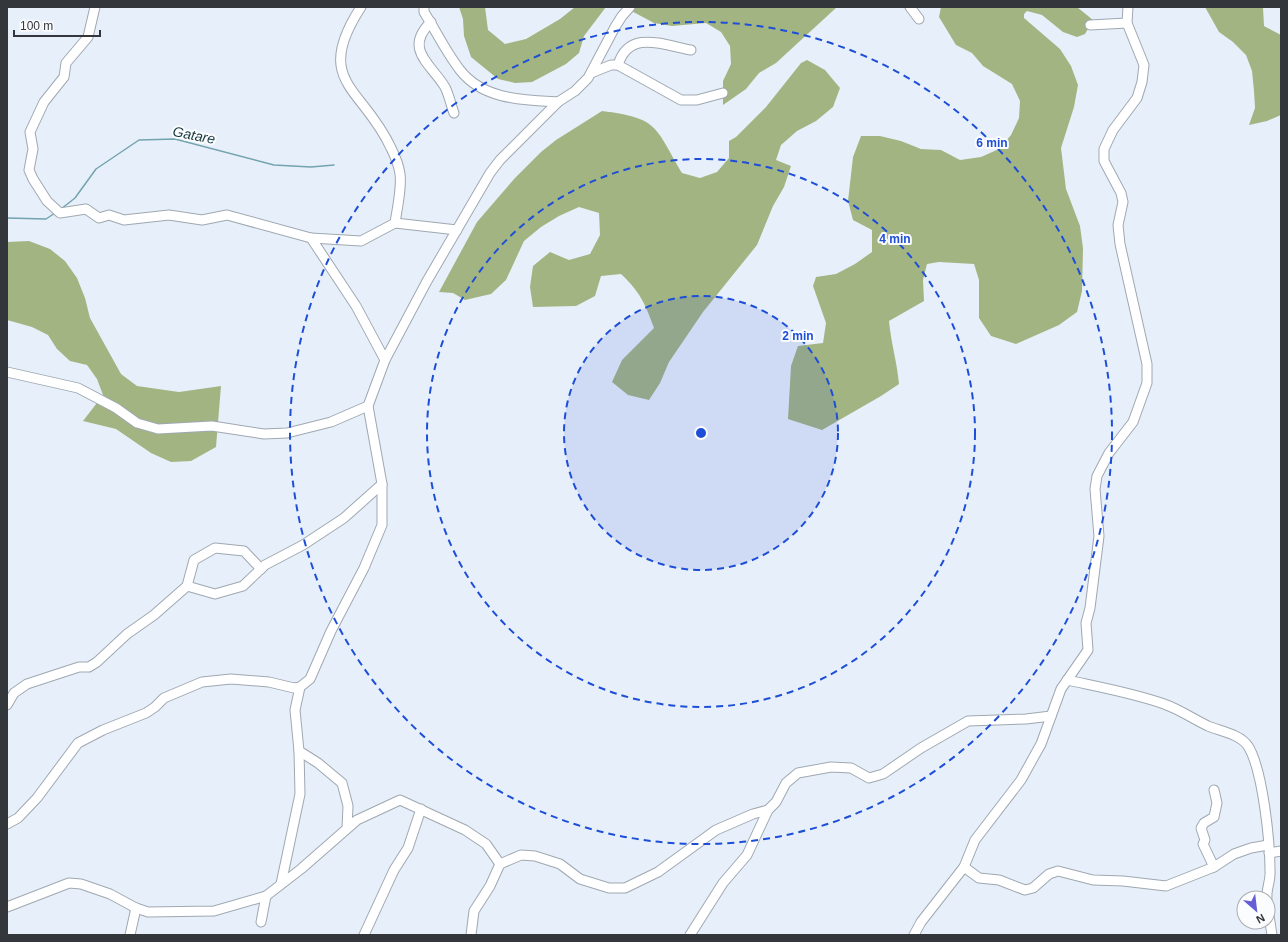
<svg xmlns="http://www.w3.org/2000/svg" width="1288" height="942" font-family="Helvetica,sans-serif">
	<rect width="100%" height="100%" fill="#e7f0fa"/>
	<!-- forest -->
	<g fill="#a3b483">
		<path d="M 459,7 L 485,7 L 488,30 L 505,44 L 526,39 L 560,19 L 575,7 L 606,7 L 584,36 L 579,53 L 566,64 L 532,82 L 515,83 L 498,79 L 471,57 L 464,36 L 463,19 Z"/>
		<path d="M 624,7 L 837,7 L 776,63 L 759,73 L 746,89 L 723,105 L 723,81 L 731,64 L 730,46 L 721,32 L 706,23 L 672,26 L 654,23 Z"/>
		<path d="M 941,7 L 1077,7 L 1093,20 L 1085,34 L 1077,37 L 1063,32 L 1042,15 L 1027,11 L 1024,14 L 1024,18 L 1060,49 L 1071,66 L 1078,85 L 1074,107 L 1061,148 L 1066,189 L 1080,226 L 1083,248 L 1082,291 L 1077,312 L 1059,325 L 1016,344 L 991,336 L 979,318 L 979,280 L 974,264 L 939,262 L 927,264 L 923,280 L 924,301 L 889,321 C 891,343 897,362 899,384 L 881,396 L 822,430 L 788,419 L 791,366 L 798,346 L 823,343 L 826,323 L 813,286 L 816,277 L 836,274 L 855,264 L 872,252 L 872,230 L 853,220 L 848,201 L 853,157 L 861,136 L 880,136 L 901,141 L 921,149 L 941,150 L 960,160 L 981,157 L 999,149 L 1011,135 L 1019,118 L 1020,101 L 1012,84 L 983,66 L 972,53 L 956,45 L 939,17 Z"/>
		<path d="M 1205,7 L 1263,7 L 1264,26 L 1281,35 L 1281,115 L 1267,121 L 1249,125 L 1255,108 L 1254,91 L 1252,71 L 1246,55 L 1233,42 L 1219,32 Z"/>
		<path d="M 807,60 L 825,70 L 840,88 L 833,107 L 816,121 L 797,131 L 781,145 L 776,160 L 791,166 L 784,187 L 773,206 L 757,245 L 703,312 L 669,362 L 660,383 L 649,400 L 628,395 L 612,382 L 622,360 L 654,328 C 645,303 640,292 621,274 L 601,276 L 595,296 L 576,306 L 533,307 L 530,287 L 533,266 L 550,252 L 569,260 L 590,254 L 600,235 L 599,213 L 579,207 L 559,216 L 541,227 L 524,241 L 506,280 L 491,294 L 465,300 L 453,293 L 439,292 L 477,222 L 515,178 L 541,152 L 556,140 L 602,111 C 659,118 655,127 682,173 L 700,178 L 717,172 L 729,158 L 729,141 L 736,137 L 766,107 L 801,63 Z"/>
		<path d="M 29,241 L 50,249 L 65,261 L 77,278 L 85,298 L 90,318 L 121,374 L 137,386 L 179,392 L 221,386 L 216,447 L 191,461 L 171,462 L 151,453 L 116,429 L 83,421 L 103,395 L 97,379 L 87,365 L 70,361 L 57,349 L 48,335 L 32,327 L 7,320 L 7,242 Z"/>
	</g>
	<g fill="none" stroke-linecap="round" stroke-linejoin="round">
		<!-- stream -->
		<g stroke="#73a3ae" stroke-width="1.5">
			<path d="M 61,209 L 75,198 L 96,169 L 139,140 L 175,139 L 274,165 L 311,167 L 334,165"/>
			<path d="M 7,218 L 46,219 L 55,213"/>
		</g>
		<!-- minor casing -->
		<g stroke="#9fa8b1" stroke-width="11">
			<g id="minor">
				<path d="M 95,7 L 88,37 L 66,63 L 64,77 L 44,102 L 30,132 L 33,149 L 29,170 L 33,179 L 47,201 L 60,213 L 86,209 L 99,218 L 109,215 L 124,220 L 169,215 L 202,220 L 227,215 L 311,238 L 356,306 L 385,360"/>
				<path d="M 361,7 C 312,82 363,87 391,148 C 395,156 399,166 400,174 C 402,188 397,209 395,223"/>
				<path d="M 424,7 L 424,12 C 436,31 446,52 460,70 C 483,100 524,100 558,102"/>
				<path d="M 910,7 L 919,19"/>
				<path d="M 431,22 C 403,49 431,64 445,87 C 449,95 451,105 454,113"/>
				<path d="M 1090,25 L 1127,23"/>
				<path d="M 618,65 C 629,29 663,45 691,50"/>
				<path d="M 591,73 L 611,65 L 618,65 L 681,100 L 697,100 L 723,93"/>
				<path d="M 311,238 L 361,241 L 395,223 L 457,230"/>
				<path d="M 7,372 L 78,388 L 116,408 L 137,423 L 158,429 L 212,426 L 264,434 L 287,433 L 331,422 L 368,406"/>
				<path d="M 187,586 L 215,594 L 243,586 L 265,565 L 303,545 L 344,518 L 382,484"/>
				<path d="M 1067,680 C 1099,687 1133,693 1164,704 C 1179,709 1193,719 1208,726 C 1220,731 1240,734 1248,746 C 1263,770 1270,842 1270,871 C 1271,880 1266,889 1267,898"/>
				<path d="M 300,687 L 295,710 L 299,751 L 318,763 L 342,783 L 348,806 L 347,828"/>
				<path d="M 7,705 L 14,693 L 27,684 L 79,667 L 89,667 L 97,662 L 127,634 L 154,615 L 187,586 L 194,560 L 215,548 L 244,551 L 261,569"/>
				<path d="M 7,824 L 18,818 L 37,798 L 78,743 L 103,730 L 146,713 L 155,707 L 164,698 L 202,682 L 231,679 L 269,682 L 294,688 L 300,687 L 310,679 L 331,631 L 364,568 L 382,525 L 382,484 L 368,406 L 385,360 L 427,281 L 490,173 L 500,160 L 558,102 L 575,91 L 588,78 L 615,27 L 622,16 L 630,7"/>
				<path d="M 1269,853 L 1281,851"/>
				<path d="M 964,867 L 979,878 L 999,880 L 1025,890 L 1033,888 L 1049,874 L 1058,871 L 1093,880 L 1123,881 L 1166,886 L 1214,867 L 1234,854 L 1251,848 L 1268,845"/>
				<path d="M 1214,867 L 1203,844 L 1205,840 L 1201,828 L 1204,823 L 1214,817 L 1217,803 L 1214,790"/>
				<path d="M 281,884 L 300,794 L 299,751"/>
				<path d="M 7,907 L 69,883 L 81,884 L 110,894 L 136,908 L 148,912 L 214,911 L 266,896 L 301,869 L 357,820 L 400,800 L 465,830 L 486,844 L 500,864"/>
				<path d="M 1268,909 L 1272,935"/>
				<path d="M 261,922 L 266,896"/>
				<path d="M 130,935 L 136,908"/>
				<path d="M 364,935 L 394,870 L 408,848 L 421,809"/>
				<path d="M 471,935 L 474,911 L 490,886 L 500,864 L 521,855 L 535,856 L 560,864 L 580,879 L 609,888 L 625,888 L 658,872 L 716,830 L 753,814 L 768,810"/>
				<path d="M 690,935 L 723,883 L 747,855 L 768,810 L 776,802 L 786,783 L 798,773 L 831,767 L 851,768 L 869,778 L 883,774 L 921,748 L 968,721 L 1026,719 L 1051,716"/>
				<path d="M 914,935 L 921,922 L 964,867 L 975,840 L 1021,780 L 1041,744 L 1061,689 L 1088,650 L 1086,623 L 1090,608 L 1099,536 L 1095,489 L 1097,476 L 1109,453 L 1133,422 L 1147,383 L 1147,364 L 1120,244 L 1118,225 L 1123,202 L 1121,193 L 1104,161 L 1104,149 L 1113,130 L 1137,98 L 1142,82 L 1144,65 L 1127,23 L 1128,7"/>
			</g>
		</g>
		<!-- minor -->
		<use href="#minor" stroke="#fff" stroke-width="9"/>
	</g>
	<!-- distance rings -->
	<circle cx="701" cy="433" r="137" fill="#1d4ed8" fill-opacity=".12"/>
	<g fill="none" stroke="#1d4ed8" stroke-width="2" stroke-dasharray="7 5">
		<circle cx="701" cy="433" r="137"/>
		<circle cx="701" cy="433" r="274"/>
		<circle cx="701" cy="433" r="411"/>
	</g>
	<g text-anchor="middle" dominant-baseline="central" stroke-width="4" stroke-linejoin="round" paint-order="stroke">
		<!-- water labels -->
		<g font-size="14" font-style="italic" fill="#16373e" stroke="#fbfcfe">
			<text transform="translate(194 135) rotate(11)">Gatare</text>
		</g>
	</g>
	<circle cx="701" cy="433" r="6" fill="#1d4ed8" stroke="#fbfcfe" stroke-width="2"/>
	<g font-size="12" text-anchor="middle" font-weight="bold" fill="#1d4ed8" stroke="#fbfcfe" stroke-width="4" stroke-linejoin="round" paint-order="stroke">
		<text x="992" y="147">6 min</text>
		<text x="895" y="243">4 min</text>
		<text x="798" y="340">2 min</text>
	</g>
	<!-- border -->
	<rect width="1288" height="942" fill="none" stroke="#33363a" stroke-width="16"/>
	<!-- north arrow -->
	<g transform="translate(1256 910) rotate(152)"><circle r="19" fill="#fbfcfe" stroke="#abadb0"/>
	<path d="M0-3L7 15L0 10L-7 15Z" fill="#645dd6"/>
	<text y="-6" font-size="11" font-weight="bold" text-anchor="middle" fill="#33363a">N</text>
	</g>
	<!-- scale -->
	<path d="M14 30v6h86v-6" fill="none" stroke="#33363a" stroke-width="2"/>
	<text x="20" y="30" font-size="12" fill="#33363a" stroke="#fbfcfe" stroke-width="3" paint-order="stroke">100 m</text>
</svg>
